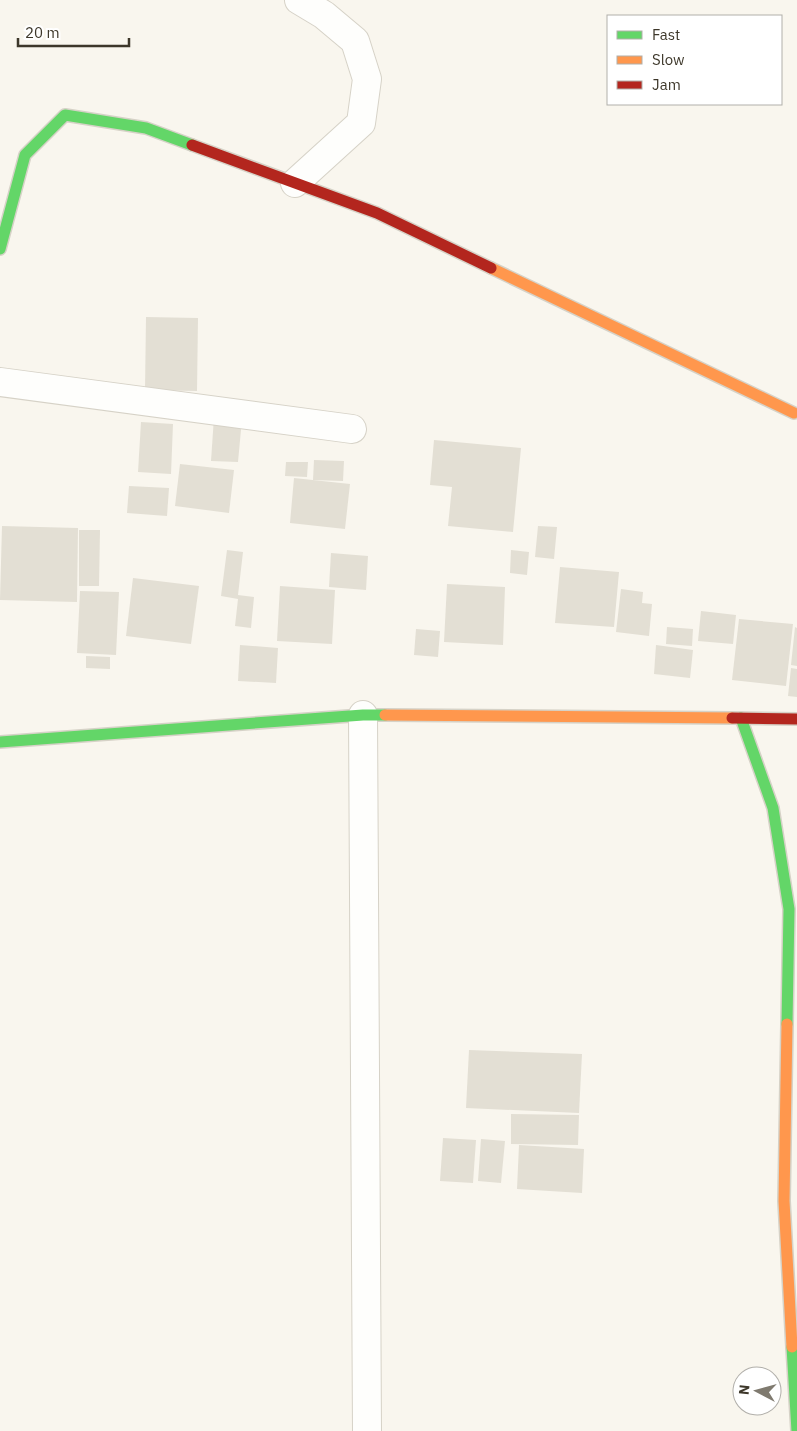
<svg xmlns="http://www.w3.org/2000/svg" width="797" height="1431" font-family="'IBM Plex Sans',sans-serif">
	<rect width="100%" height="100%" fill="#f9f6ee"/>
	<!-- building -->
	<g fill="#e3dfd4">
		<path d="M 146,317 L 198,318 L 197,391 L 145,390 Z"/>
		<path d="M 214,417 L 242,419 L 238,462 L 211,461 Z"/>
		<path d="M 141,422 L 173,424 L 171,474 L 138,472 Z"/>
		<path d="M 434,440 L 521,448 L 513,532 L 448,526 L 452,487 L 430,485 Z"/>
		<path d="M 314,460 L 344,461 L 343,481 L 313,480 Z"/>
		<path d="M 286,462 L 308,462 L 307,477 L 285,476 Z"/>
		<path d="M 180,464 L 234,470 L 229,513 L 175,506 Z"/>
		<path d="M 294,478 L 350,484 L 345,529 L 290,523 Z"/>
		<path d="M 129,486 L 169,488 L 167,516 L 127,513 Z"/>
		<path d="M 2,526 L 78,528 L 77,602 L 0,600 Z"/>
		<path d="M 538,526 L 557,527 L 554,559 L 535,557 Z"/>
		<path d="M 79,530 L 100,530 L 99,586 L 79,586 Z"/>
		<path d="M 227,550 L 243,552 L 238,595 L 254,597 L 251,628 L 235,626 L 238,599 L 221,596 Z"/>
		<path d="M 511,550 L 529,552 L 527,575 L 510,573 Z"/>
		<path d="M 331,553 L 368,556 L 366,590 L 329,587 Z"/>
		<path d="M 560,567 L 619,572 L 614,627 L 555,623 Z"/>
		<path d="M 133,578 L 199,586 L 191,644 L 126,636 Z"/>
		<path d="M 447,584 L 505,587 L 503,645 L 444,642 Z"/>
		<path d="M 280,586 L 335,590 L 332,644 L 277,641 Z"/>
		<path d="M 621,589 L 643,592 L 642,603 L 652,604 L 649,636 L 616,632 Z"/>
		<path d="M 80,591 L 119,592 L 116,655 L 77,653 Z"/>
		<path d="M 701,611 L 736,615 L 733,644 L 698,641 Z"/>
		<path d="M 739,619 L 793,624 L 786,686 L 732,680 Z"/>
		<path d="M 667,627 L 693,629 L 692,646 L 666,644 Z"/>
		<path d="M 795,627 L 797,628 L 797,666 L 791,665 Z"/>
		<path d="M 416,629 L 440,631 L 438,657 L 414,655 Z"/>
		<path d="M 240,645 L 278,648 L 276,683 L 238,681 Z"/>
		<path d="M 656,645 L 693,650 L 690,678 L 654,674 Z"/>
		<path d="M 86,656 L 110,657 L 110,669 L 86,668 Z"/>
		<path d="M 791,668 L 797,669 L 797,697 L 788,696 Z"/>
		<path d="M 469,1050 L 582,1054 L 579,1113 L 466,1108 Z"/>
		<path d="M 511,1114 L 579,1115 L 578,1145 L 511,1144 Z"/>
		<path d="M 443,1138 L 476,1140 L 473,1183 L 440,1181 Z"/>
		<path d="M 481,1139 L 505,1141 L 501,1183 L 478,1181 Z"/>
		<path d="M 519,1145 L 584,1149 L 582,1193 L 517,1189 Z"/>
	</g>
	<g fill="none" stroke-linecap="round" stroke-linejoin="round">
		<!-- street casing -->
		<g stroke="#d6d2c7" stroke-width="30">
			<g id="street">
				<path d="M 295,183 L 361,123 L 367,79 L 355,41 L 324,15 L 299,0"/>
				<path d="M 0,382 L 352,429"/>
				<path d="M 363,715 L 367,1431"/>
			</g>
		</g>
		<!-- fast casing -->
		<g stroke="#d6d2c7" stroke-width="14">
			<g id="fast">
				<path d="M 0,249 L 25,155 L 65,115 L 146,128 L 192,145"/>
				<path d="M 741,718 L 773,808 L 789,909 L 787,1024"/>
				<path d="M 0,742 L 363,715 L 385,715"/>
				<path d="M 792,1347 L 797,1431"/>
			</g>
		</g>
		<!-- slow casing -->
		<g stroke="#d6d2c7" stroke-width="14">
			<g id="slow">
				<path d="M 491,268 L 794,413"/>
				<path d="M 385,715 L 732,718"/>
				<path d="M 787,1024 L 784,1201 L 792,1347"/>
			</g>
		</g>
		<!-- jam casing -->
		<g stroke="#d6d2c7" stroke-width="14">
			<g id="jam">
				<path d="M 192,145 L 377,213 L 491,268"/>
				<path d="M 732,718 L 797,719"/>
			</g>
		</g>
		<!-- street -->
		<use href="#street" stroke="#fefefc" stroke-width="28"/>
		<!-- fast -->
		<use href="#fast" stroke="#63d668" stroke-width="11"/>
		<!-- slow -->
		<use href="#slow" stroke="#ff974d" stroke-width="11"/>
		<!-- jam -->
		<use href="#jam" stroke="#b3261e" stroke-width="11"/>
	</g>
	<!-- legend -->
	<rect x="607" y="15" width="175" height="90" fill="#ffffff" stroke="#b1afaa"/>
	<rect x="617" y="31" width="25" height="8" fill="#63d668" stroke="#b1afaa"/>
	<text x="652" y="40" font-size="15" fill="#3d372a">Fast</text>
	<rect x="617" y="56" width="25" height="8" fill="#ff974d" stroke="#b1afaa"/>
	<text x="652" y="65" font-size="15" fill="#3d372a">Slow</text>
	<rect x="617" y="81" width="25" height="8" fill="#b3261e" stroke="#b1afaa"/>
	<text x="652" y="90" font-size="15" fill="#3d372a">Jam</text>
	<!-- north arrow -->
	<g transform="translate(757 1391) rotate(276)"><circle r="24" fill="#ffffff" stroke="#b1afaa"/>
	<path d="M0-4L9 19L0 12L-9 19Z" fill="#7f7a6f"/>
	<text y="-8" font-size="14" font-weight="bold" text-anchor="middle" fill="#3d372a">N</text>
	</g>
	<!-- scale -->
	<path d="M18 38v8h111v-8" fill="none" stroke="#3d372a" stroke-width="2.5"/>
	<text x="25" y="38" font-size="15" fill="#3d372a" stroke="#ffffff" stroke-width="4" paint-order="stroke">20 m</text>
</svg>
